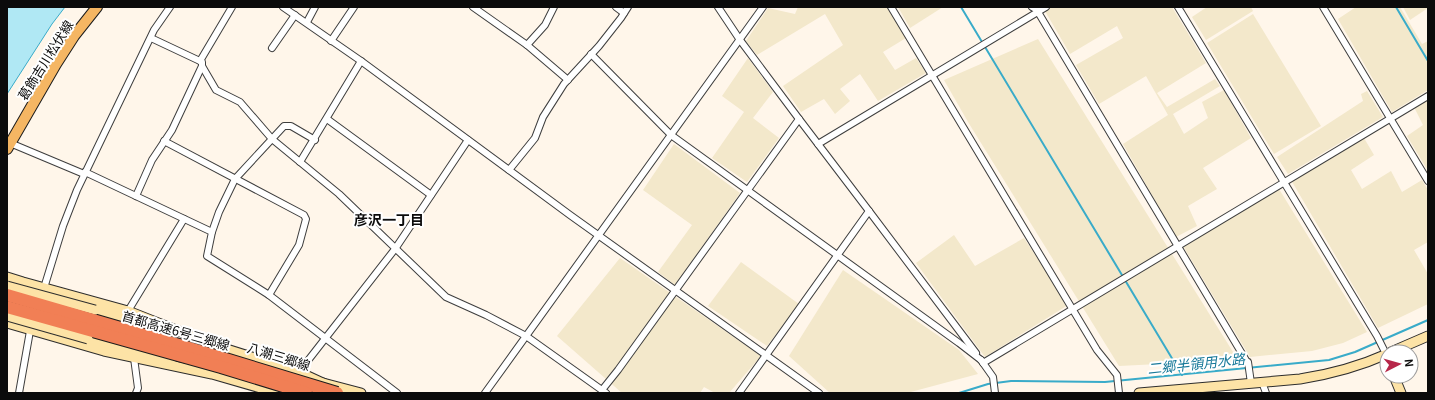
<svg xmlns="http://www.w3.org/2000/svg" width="1435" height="400" font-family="Georgia,'Noto Sans JP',serif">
	<rect width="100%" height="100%" fill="#fff6ea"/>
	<!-- farmland -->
	<g fill="#f3e8cb">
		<path d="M 798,7 L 887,7 L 906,38 L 883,52 L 895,70 L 916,58 L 926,73 L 878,101 L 860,74 L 840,89 L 850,101 L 835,114 L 824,99 L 801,112 L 783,86 L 843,45 L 825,14 L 757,55 L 746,41 L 768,8 L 795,14 Z"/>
		<path d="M 898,7 L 943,7 L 910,28 Z"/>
		<path d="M 1052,7 L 1172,7 L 1206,63 L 1157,93 L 1167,107 L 1215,79 L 1220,86 L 1173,114 L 1184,134 L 1208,118 L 1202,102 L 1224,90 L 1251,138 L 1203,168 L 1217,189 L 1188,206 L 1197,226 L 1176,237 L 1123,144 L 1168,115 L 1146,76 L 1099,104 L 1076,65 L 1123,38 L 1117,26 L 1070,54 L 1045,11 Z"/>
		<path d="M 1207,7 L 1251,7 L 1253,11 L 1206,40 L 1192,17 Z"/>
		<path d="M 1356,7 L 1400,7 L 1422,44 L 1428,41 L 1428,90 L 1392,112 L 1338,19 Z"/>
		<path d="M 1403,7 L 1428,7 L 1428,8 L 1410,20 Z"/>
		<path d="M 1253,14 L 1321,126 L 1274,154 L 1207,43 Z"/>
		<path d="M 1038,39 L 1238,360 L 1119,366 L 968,122 L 944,80 Z"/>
		<path d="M 748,58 L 773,92 L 753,118 L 779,138 L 747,182 L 712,158 L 744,112 L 722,96 Z"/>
		<path d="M 1367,91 L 1383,117 L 1288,174 L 1277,157 L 1363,101 L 1361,94 Z"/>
		<path d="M 1428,99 L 1428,171 L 1407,136 L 1423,125 L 1414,107 Z"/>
		<path d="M 1364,138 L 1374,155 L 1351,170 L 1362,189 L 1391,171 L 1402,192 L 1422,180 L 1428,190 L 1428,242 L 1414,250 L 1428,274 L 1428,304 L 1378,328 L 1291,180 Z"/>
		<path d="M 674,144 L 740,193 L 675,285 L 658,272 L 692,225 L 643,190 Z"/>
		<path d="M 1279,189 L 1367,332 L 1343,343 L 1312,351 L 1250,357 L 1183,246 Z"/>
		<path d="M 954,235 L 975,266 L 1024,238 L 1068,305 L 985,357 L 916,263 Z"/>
		<path d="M 620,258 L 761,356 L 729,393 L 715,393 L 704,387 L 700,393 L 622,393 L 557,336 Z"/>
		<path d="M 741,262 L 799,304 L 767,346 L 708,306 Z"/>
		<path d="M 843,270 L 959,350 L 978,374 L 907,393 L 830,393 L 789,356 Z"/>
	</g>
	<!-- water -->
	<path fill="#b0e8f4" stroke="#39abc9" d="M 7,7 L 65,7 L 52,24 L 7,94 Z"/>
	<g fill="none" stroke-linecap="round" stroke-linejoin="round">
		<!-- stream -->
		<g stroke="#39abc9" stroke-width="2">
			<path d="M 961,7 L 1182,375"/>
			<path d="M 1396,7 L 1428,61"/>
			<path d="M 959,393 L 988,384 L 1011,381 L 1105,382 L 1329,360 L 1355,352 L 1428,320"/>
		</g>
		<!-- street casing -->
		<g stroke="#3e3e3e" stroke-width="8">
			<g id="street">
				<path d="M 283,7 L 361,61 L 570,215 L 819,393"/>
				<path d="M 473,7 L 527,45 L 568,80"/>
				<path d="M 616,7 L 624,13"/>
				<path d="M 718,7 L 740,40 L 799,119 L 869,211 L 976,353"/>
				<path d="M 891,7 L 1097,350 L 1117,375 L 1119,393"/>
				<path d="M 1032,7 L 1037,10"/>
				<path d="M 1178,7 L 1377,336 L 1386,354"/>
				<path d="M 1323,7 L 1428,181"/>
				<path d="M 1038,12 L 1247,362"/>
				<path d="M 307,22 L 315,7"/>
				<path d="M 151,38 L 202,62 L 202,66 L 216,90 L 240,102 L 272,139 L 339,194 L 446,297 L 486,315 L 526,336 L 606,393"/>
				<path d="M 331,41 L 354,7"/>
				<path d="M 527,45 L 545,25 L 554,7"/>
				<path d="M 272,48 L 295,15"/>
				<path d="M 591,54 L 671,135 L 959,343 L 981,360"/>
				<path d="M 200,61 L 232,7"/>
				<path d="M 327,119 L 431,195"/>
				<path d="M 164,141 L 304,215 L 306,219 L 299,245 L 269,295"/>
				<path d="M 10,143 L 84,174"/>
				<path d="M 818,144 L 1046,7"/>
				<path d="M 300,162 L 361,61"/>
				<path d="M 509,170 L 535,138 L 543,117 L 564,84 L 599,46 L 621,18 L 628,7"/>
				<path d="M 85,172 L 212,232 L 207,256 L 269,295 L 397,393"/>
				<path d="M 136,196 L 152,160 L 172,130 L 202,66"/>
				<path d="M 212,232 L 219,212 L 235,179 L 284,126 L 291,126 L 315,140"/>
				<path d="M 44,288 L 63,226 L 77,190 L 154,30 L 170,7"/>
				<path d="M 128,311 L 184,219"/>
				<path d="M 134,358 L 138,388 L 136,393"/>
				<path d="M 981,360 L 993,377 L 995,393"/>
				<path d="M 1248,362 L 1251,383"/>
				<path d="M 983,363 L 1428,96"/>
				<path d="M 299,372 L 395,249 L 468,140"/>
				<path d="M 1262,382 L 1266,393"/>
				<path d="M 602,390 L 618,370 L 799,119"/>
				<path d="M 19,393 L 30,331"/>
				<path d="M 485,393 L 763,7"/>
				<path d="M 739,393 L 869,211"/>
			</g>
		</g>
		<!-- secondary casing -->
		<g stroke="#2d2d2d" stroke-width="11">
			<g id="secondary">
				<path d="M 7,277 L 23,282 L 128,311 L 217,346 L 299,372 L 325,384"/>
				<path d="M 95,310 L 135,321 L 166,332"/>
				<path d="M 7,323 L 104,351 L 212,374 L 278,393"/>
				<path d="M 88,339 L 172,359"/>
				<path d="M 1391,352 L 1428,336"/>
				<path d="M 1394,376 L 1401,393"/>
				<path d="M 323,383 L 361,393"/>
				<path d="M 1139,393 L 1300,379 C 1332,374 1358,367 1387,354"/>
			</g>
		</g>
		<!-- primary casing -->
		<g stroke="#1c1c1c" stroke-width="12">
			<path id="primary" d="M 7,149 L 56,64 L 74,36 L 97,7"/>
		</g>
		<!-- street -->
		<use href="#street" stroke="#fff" stroke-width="6"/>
		<!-- secondary -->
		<use href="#secondary" stroke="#fde3a6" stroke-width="9"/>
		<!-- primary -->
		<use href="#primary" stroke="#f5b663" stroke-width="10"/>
		<!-- secondary-bridge casing -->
		<g stroke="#2d2d2d" stroke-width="11" stroke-linecap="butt">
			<g id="secondary-bridge">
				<path d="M 7,286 L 95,310"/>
				<path d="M 7,316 L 88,339"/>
			</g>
		</g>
		<!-- highway-bridge casing -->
		<g stroke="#1c1c1c" stroke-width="14" stroke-linecap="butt">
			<g id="highway-bridge">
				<path d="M 7,295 L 186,347 L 337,393"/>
				<path d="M 7,307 L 221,367 L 306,393"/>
			</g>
		</g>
		<!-- secondary-bridge -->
		<use href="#secondary-bridge" stroke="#fde3a6" stroke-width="9"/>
		<!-- highway-bridge -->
		<use href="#highway-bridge" stroke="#f17f55" stroke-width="12"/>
	</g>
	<g text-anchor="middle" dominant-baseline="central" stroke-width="4" stroke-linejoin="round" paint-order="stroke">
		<!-- street labels -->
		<g font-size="13" fill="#0b0b0b" stroke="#fff">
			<text transform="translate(45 60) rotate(-58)">葛飾吉川松伏線</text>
			<text transform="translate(176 330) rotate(16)">首都高速6号三郷線</text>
			<text transform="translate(279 356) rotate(17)">八潮三郷線</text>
		</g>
		<!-- neighbourhood labels -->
		<g font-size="14" font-weight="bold" fill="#0b0b0b" stroke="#fff">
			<text x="389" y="219">彦沢一丁目</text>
		</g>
		<!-- water labels -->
		<g font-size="14" font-style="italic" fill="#187999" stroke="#fff">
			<text transform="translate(1196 363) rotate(-6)">二郷半領用水路</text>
		</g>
	</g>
	<!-- border -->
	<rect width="1435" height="400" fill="none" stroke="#0b0b0b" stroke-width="16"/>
	<!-- north arrow -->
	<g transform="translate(1399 364) rotate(84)"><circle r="19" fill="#ffffff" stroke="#9d9d9d"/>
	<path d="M0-3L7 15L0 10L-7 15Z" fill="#b7274a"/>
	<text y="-6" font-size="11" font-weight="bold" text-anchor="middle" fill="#0b0b0b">N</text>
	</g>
</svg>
